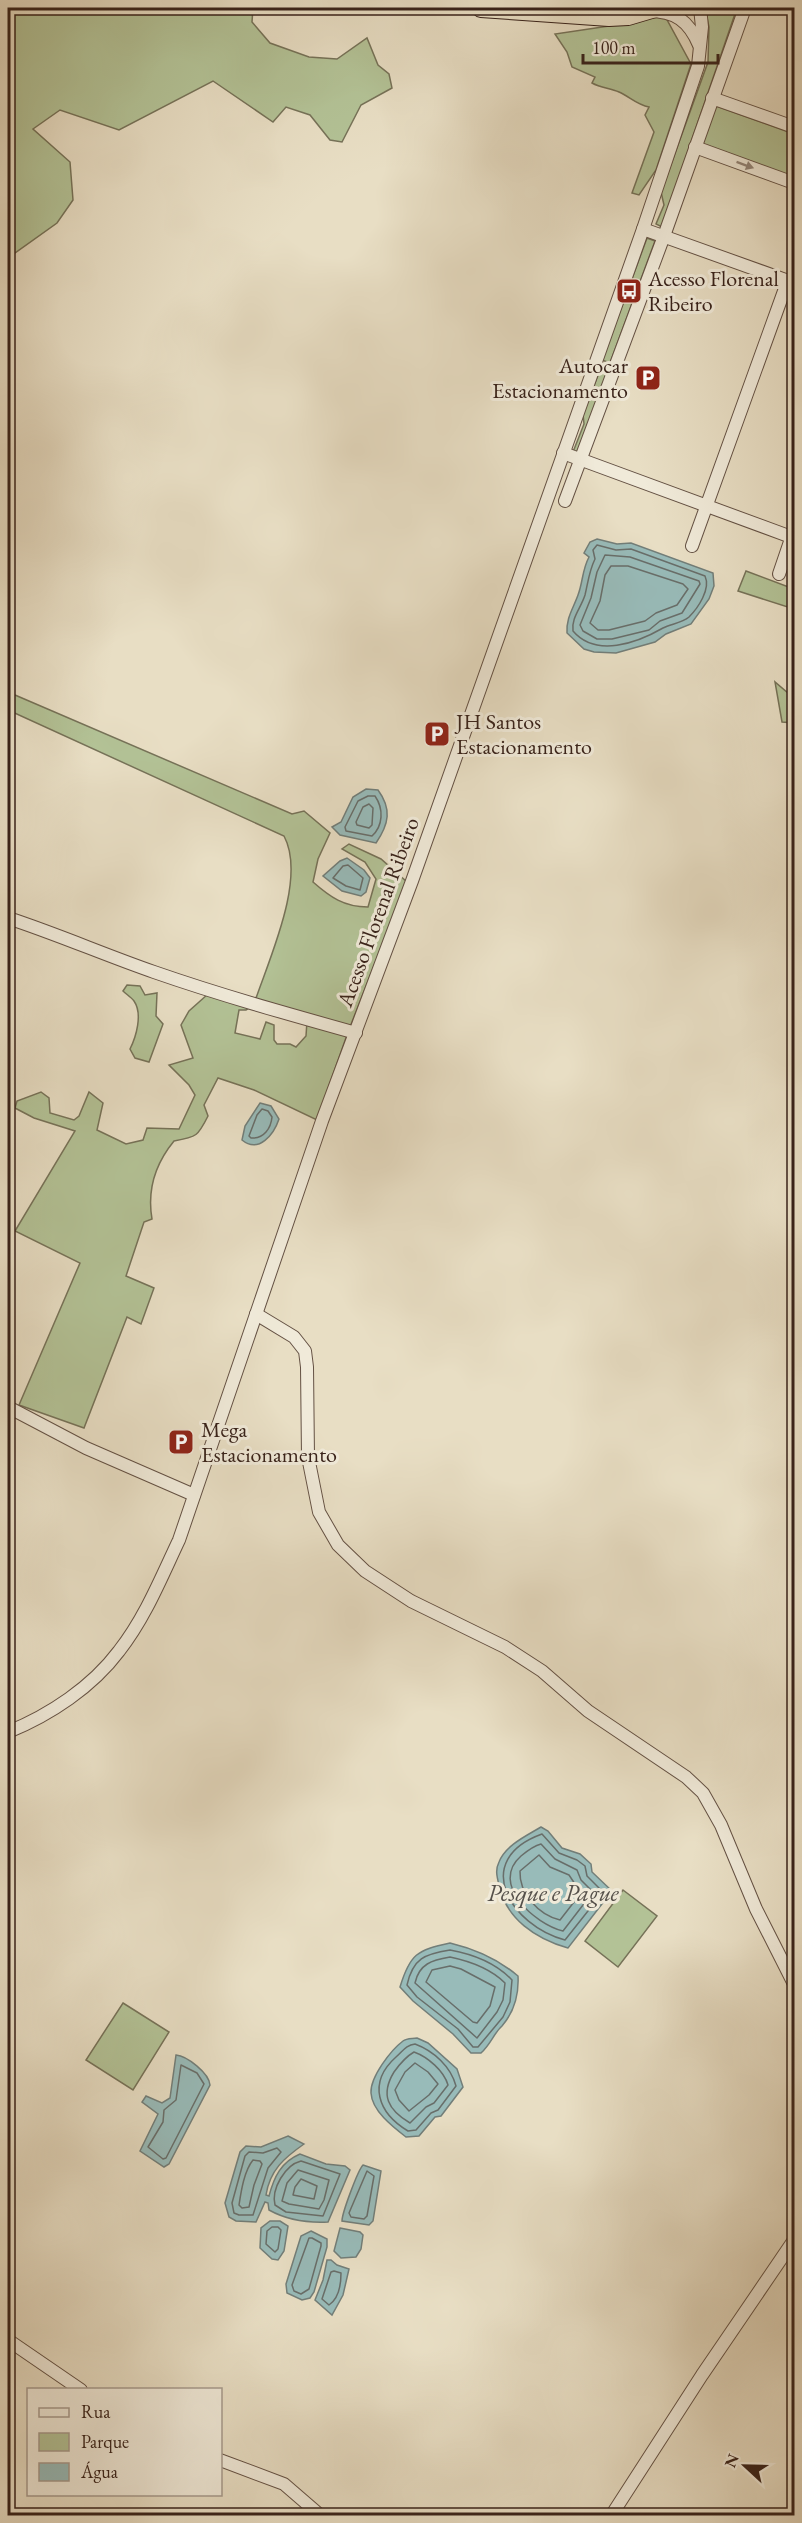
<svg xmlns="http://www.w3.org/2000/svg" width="802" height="2523" font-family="'EB Garamond',serif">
	<rect width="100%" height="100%" fill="#e8dec4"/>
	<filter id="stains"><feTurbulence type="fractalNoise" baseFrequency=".00333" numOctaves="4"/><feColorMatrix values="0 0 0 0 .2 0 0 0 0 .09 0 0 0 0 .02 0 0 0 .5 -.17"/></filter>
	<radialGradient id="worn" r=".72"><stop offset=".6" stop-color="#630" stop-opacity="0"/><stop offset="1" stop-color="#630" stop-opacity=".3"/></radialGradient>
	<!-- green -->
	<g fill="#b3c296" stroke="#767258" stroke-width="1.5">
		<path d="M 8,8 L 253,8 L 252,22 L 270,43 L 309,57 L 337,59 L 367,38 L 378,65 L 389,74 L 392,88 L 361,105 L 342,142 L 330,140 L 310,115 L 286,107 L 273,122 L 213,81 L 119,130 L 60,110 L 33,129 L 70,162 L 73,200 L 57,223 L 8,258 Z"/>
		<path d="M 705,8 L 737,8 L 662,227 L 656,224 L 664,205 L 661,192 L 708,62 L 709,27 Z"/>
		<path d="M 648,15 L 666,18 L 691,64 L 656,170 L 639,195 L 632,193 L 654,132 L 645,115 L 649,107 C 637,105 630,97 619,92 C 610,88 601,88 592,83 L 595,77 L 572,67 L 567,52 L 555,34 L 609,26 Z"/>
		<path d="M 713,105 L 794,134 L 794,178 L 699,145 Z"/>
		<path d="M 647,238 L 655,241 L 610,363 L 602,360 Z"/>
		<path d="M 600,370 L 607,373 L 578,452 L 573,452 L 584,424 L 583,414 Z"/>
		<path d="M 746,571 L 794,589 L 794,609 L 738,591 Z"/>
		<path d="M 794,680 L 794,723 L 782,722 L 775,682 L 788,693 Z"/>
		<path d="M 8,692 L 292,814 L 304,811 L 330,833 L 318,859 L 313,882 C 330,897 344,907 368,907 L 376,879 L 365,862 L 342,849 L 349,844 L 381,859 L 407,882 L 348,1032 L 317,1120 L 254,1090 L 218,1078 L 204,1105 L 208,1116 C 198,1136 197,1137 174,1141 C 156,1163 147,1190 152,1219 L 144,1222 L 126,1276 L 154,1288 L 141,1324 L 127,1317 L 84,1428 L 19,1405 L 80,1263 L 15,1231 L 75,1131 L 34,1118 L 15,1108 L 17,1101 L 41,1092 L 49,1098 L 50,1113 L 74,1120 L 79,1116 L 89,1092 L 103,1103 L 97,1130 L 126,1144 L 143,1140 L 147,1128 L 179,1129 L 195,1095 L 189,1085 L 169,1065 L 193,1058 L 181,1025 L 189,1011 L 208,994 L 251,1007 L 246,1010 L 239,1010 L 235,1033 L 260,1039 L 266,1022 L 274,1025 L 274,1040 L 277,1044 L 290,1044 L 296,1047 L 306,1036 L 307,1021 L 254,1004 C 268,961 307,879 284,836 L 8,710 Z"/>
		<path d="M 127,985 L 140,986 L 145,995 L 157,993 L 156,1016 L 163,1024 L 149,1062 L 135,1058 L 130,1049 C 136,1037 143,1014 134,1001 C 131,997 126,994 123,991 Z"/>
		<path d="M 623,1890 L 657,1916 L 618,1967 L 585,1941 Z"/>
		<path d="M 123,2003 L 169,2032 L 133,2090 L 86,2060 Z"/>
	</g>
	<!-- water -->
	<g fill="#98bbb9" stroke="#727e79" stroke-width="1.5">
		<path d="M 597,539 L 617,544 L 631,543 L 713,573 L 714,586 L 709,599 L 691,624 L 666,634 L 655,642 L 616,653 L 594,652 L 584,649 L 567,633 C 566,618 573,609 578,595 C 583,582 582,570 589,557 L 584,553 L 590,542 Z"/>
		<path d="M 366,789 L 378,790 C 392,809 389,824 376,843 L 340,835 L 332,827 L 341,822 L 353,797 Z"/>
		<path d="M 347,858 L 364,870 L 370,878 L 366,892 L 361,896 L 342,891 L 323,876 L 340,861 Z"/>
		<path d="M 260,1103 L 271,1106 L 279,1119 C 274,1134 259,1154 242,1140 L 245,1126 Z"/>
		<path d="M 541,1827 L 548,1831 L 562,1848 L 580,1854 L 591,1864 L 592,1872 L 612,1891 L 568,1948 C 536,1939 506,1919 499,1885 C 497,1877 495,1870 499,1862 C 506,1845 526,1836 541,1827 Z"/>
		<path d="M 450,1943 C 475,1949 498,1959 518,1976 C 519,1995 514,2012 502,2026 C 494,2033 491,2044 481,2053 L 471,2053 L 453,2034 L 413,2001 L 400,1987 C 410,1954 417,1950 450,1943 Z"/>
		<path d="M 417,2038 L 428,2043 L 457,2069 L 463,2087 L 441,2116 L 435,2117 L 419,2136 L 406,2137 C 393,2127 372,2111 371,2093 C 370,2077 391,2050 403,2041 C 407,2038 412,2039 417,2038 Z"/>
		<path d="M 176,2055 C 187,2056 209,2073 210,2085 L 169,2164 L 164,2167 L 140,2151 L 158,2114 L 142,2102 L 146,2096 L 162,2103 L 170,2098 Z"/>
		<path d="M 288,2136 L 304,2144 C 284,2158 270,2170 266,2195 L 269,2196 C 274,2177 281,2162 300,2154 L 326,2164 L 345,2166 L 350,2170 L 328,2222 C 308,2223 287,2220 269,2210 L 268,2203 L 265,2202 L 256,2222 L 236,2221 L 229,2217 L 225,2203 L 240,2152 L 246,2146 L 261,2147 Z"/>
		<path d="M 363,2165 L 381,2171 L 373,2221 L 369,2225 L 342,2221 C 342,2213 358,2170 363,2165 Z"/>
		<path d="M 270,2221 L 280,2221 L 288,2226 L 284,2251 L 278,2260 L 272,2259 L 260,2248 L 261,2228 Z"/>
		<path d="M 340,2228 L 360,2232 L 363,2235 L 361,2249 L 356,2257 L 341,2258 L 334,2251 Z"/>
		<path d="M 311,2231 L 327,2239 L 327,2247 L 314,2292 L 310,2298 L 302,2300 L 287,2293 L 286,2284 L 301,2236 Z"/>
		<path d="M 327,2260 L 331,2260 L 337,2265 L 349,2269 L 343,2295 L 332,2315 L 315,2300 L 323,2280 Z"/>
	</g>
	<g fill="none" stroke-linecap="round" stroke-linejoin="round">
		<!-- shore -->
		<g stroke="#686e6a" stroke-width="1.5">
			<path d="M 597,545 L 616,550 L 631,549 L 705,576 C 711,589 698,608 689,617 C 682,623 671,624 663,628 C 637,643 596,658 573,631 C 571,618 581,608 585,595 C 588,583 589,571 595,559 L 593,550 Z"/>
			<path d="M 605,555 L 630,557 L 699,581 L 700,584 L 682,613 L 660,621 L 649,630 L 612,639 L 597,639 L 583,631 L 580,625 L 591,598 L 597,572 Z"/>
			<path d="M 611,566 L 628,566 L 683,584 L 688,589 L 677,605 L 656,613 L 645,621 L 609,630 L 598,630 L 590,623 L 600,601 L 605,575 Z"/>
			<path d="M 368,796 L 375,796 C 384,809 383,826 372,836 L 346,831 L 345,827 L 358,801 Z"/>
			<path d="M 369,804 L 373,808 L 372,825 L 369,828 L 357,825 L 356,822 L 363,807 Z"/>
			<path d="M 348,865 L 363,878 L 360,890 L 346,886 L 333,878 L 343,866 Z"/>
			<path d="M 262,1109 L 268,1111 L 272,1117 C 271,1128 264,1139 251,1138 L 249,1136 L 257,1115 Z"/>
			<path d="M 542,1834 L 559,1853 L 577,1860 L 585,1866 L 587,1876 L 603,1892 L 565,1940 C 511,1926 470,1860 542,1834 Z"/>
			<path d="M 541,1844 L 555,1859 L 577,1870 L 581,1880 L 593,1892 L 563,1931 C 535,1924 489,1884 521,1856 C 527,1851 533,1846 541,1844 Z"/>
			<path d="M 539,1855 L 550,1867 L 569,1875 L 581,1893 L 560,1920 C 539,1915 519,1894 520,1871 Z"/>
			<path d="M 450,1950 C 472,1954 496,1963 512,1980 L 510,2002 L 503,2017 L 478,2047 L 473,2047 L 458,2029 L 417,1997 L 407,1985 C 413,1958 425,1954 450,1950 Z"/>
			<path d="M 450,1957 C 469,1961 491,1969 505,1983 L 503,2000 L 497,2012 L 477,2038 L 415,1983 C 419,1964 432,1960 450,1957 Z"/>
			<path d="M 450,1966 L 461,1969 L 495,1987 L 490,2006 L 477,2023 L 473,2022 L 426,1982 L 432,1970 Z"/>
			<path d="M 415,2044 C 434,2051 451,2067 456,2086 L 438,2110 L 431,2113 L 416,2130 L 408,2131 C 378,2113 367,2083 396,2057 C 403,2051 406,2045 415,2044 Z"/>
			<path d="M 414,2052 C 428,2057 444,2071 448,2085 L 434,2103 L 426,2107 L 410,2123 C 388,2110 380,2095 394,2072 C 399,2065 407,2056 414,2052 Z"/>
			<path d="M 415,2063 L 428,2072 L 438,2084 L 429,2095 L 409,2111 L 399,2100 L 395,2090 L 405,2072 Z"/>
			<path d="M 181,2065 L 197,2073 L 204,2084 L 166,2158 L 163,2159 L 148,2147 L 163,2122 L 164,2110 L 176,2100 Z"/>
			<path d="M 277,2148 L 281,2152 L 268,2168 L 253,2215 L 239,2215 L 234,2213 L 232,2203 L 245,2156 L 249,2152 L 263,2153 Z"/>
			<path d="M 253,2160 L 260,2161 L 262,2164 L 254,2185 L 249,2207 L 242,2208 L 239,2205 C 241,2192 244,2171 253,2160 Z"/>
			<path d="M 301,2161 L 340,2174 L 323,2216 L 286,2212 L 275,2205 C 271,2189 285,2165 301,2161 Z"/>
			<path d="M 298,2170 L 329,2180 L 324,2200 L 319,2209 L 289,2204 L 282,2201 L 287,2183 Z"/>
			<path d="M 367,2171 L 374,2176 L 367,2216 L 364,2219 L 351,2217 L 349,2213 Z"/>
			<path d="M 301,2179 L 317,2186 L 314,2199 L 293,2195 L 295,2187 Z"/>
			<path d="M 272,2227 L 278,2227 L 281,2230 L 278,2249 L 275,2252 L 266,2244 L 267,2231 Z"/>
			<path d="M 309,2238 L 312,2238 L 321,2243 L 321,2246 L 309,2289 L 301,2294 L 294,2291 L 292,2285 Z"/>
			<path d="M 334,2271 L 341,2273 C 341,2285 338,2299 329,2305 L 322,2299 L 331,2272 Z"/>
		</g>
		<!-- minor casing -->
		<g stroke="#645144" stroke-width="14">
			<g id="minor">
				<path d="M 649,11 C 675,11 689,21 699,45"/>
				<path d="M 712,98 L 794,127"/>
				<path d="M 695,147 L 794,183"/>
				<path d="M 643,229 L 794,283"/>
				<path d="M 563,453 L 794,538"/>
				<path d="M 565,501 L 664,236 L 745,8"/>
				<path d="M 692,546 L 788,280"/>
				<path d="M 779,574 L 794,530"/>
				<path d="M 8,918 C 57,934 105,955 154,972 C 220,995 288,1014 356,1033"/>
				<path d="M 256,1314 L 294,1337 L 305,1351 L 307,1367 L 308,1457 L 319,1512 L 338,1545 L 365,1571 L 411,1601 L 505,1647 L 542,1671 L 588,1711 L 686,1777 L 703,1793 L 721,1825 L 756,1909 L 794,1984"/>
				<path d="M 8,1407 L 86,1448 L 194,1495"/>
				<path d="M 8,1732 C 50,1715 92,1687 119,1651 C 145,1618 161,1578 179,1540 L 322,1121 L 412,881 L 643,229 L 698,66 L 702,27 L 700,8"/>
				<path d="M 8,2340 L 81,2390"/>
				<path d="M 220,2460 L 284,2484 L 321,2516"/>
				<path d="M 611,2516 L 702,2375 L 794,2240"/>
			</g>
		</g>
		<!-- highway casing -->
		<g stroke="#38221a" stroke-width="20">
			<path id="highway" d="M 481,8 L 609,17 L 628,16 L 655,8"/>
		</g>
		<!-- minor -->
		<use href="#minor" stroke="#f0ead9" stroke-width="12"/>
		<!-- highway -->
		<use href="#highway" stroke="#e8dec4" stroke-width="18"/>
	</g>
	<!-- one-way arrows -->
	<defs><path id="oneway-solid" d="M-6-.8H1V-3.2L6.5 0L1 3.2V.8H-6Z" transform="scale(1.5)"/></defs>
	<use fill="#94867a" href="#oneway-solid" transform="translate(745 165) rotate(20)"/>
	<!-- icons -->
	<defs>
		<g id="bus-square" transform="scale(1.35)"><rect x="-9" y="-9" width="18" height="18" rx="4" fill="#8f2418" stroke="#f0ead9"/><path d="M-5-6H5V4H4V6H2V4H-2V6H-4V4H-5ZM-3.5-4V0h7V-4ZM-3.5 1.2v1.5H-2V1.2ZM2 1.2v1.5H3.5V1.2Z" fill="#fff"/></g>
		<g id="parking-square" transform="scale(1.35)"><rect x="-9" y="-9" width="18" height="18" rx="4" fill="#8f2418" stroke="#f0ead9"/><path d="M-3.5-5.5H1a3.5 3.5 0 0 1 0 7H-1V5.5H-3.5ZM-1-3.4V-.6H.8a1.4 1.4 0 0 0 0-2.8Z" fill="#fff"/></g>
	</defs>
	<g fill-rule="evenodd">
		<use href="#bus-square" x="629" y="291"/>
		<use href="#parking-square" x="648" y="378"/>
		<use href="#parking-square" x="437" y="734"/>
		<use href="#parking-square" x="181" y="1442"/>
	</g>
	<g text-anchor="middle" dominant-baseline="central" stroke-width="6" stroke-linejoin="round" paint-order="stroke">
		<!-- poi labels -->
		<g font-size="22" fill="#38221a" stroke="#f0ead9" text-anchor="start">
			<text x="648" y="278">Acesso Florenal<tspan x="648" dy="25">Ribeiro</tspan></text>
			<text x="628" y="365" text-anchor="end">Autocar<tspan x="628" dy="25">Estacionamento</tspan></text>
			<text x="456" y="721">JH Santos<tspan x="456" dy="25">Estacionamento</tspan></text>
			<text x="201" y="1429">Mega<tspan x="201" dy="25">Estacionamento</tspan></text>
		</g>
		<!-- street labels -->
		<g font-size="22" fill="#38221a" stroke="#f0ead9">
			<text transform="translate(378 912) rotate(-70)">Acesso Florenal Ribeiro</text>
		</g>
		<!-- water labels -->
		<g font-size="24" font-style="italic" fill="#55504a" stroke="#f0ead9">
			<text x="553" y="1892">Pesque e Pague</text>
		</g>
	</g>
	<!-- margin -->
	<rect width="802" height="2523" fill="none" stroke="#e8dec4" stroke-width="30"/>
	<rect x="9" y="9" width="784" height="2505" fill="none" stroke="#38221a" stroke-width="3"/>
	<rect x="15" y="15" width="772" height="2493" fill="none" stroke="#38221a" stroke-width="1.5"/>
	<!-- legend -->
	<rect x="27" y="2388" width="195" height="108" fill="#f0ead9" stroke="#a69a8d" stroke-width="1.5"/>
	<rect x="39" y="2408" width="30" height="9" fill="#f0ead9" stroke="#a69a8d" stroke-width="1.5"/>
	<text x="81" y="2418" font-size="18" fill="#38221a">Rua</text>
	<rect x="39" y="2433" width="30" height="18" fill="#b3c296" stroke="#a69a8d" stroke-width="1.5"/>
	<text x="81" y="2448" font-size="18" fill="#38221a">Parque</text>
	<rect x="39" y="2463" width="30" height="18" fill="#98bbb9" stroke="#a69a8d" stroke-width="1.5"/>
	<text x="81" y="2478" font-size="18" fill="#38221a">Água</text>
	<!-- north arrow -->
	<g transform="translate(745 2466) rotate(292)" stroke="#f0ead9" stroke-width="4.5" paint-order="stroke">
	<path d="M0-4.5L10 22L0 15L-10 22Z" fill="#38221a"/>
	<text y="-9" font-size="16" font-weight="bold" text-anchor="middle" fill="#38221a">N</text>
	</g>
	<!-- scale -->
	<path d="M583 54v9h135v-9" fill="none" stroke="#38221a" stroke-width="3"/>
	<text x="592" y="54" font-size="18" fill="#38221a" stroke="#f0ead9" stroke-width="4.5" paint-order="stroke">100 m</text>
	<rect width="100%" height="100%" filter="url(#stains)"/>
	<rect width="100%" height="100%" fill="url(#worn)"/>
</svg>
